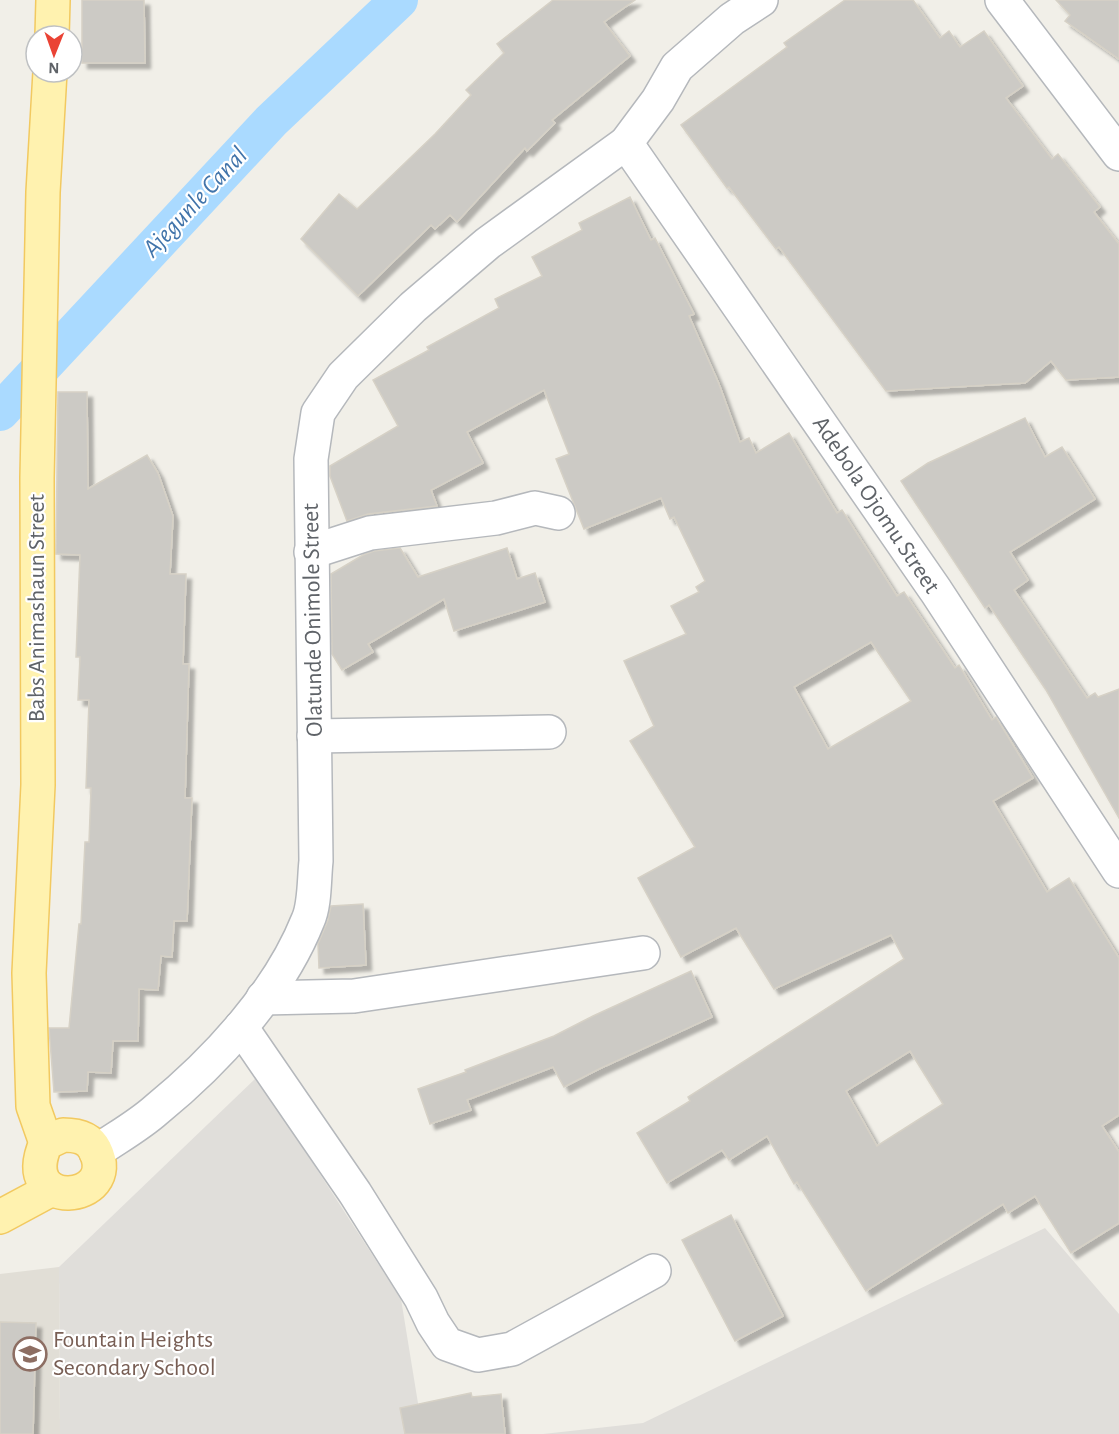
<svg xmlns="http://www.w3.org/2000/svg" width="1119" height="1434" font-family="'Alegreya Sans',sans-serif">
	<defs>
		<filter id="shadow"><feDropShadow dx="5.5" dy="5.5" stdDeviation="1.5" flood-color="#0004"/></filter>
	</defs>
	<rect width="100%" height="100%" fill="#f1efe8"/>
	<!-- industrial -->
	<g fill="#e0deda">
		<path d="M 257,1077 L 401,1299 L 423,1434 L 60,1434 L 59,1267 Z"/>
		<path d="M 1045,1228 L 1119,1314 L 1119,1434 L 543,1434 L 643,1423 Z"/>
	</g>
	<!-- education -->
	<path fill="#e1ded6" d="M 59,1267 L 60,1434 L 0,1434 L 0,1274 Z"/>
	<g fill="none" stroke-linecap="round" stroke-linejoin="round">
		<!-- canal -->
		<path stroke="#aadaff" stroke-width="38" d="M 0,412 L 271,121 L 399,0"/>
	</g>
	<!-- building -->
	<g fill="#cccac5" stroke="#d6d1c6" stroke-width="1.5" fill-rule="evenodd" filter="url(#shadow)">
		<path d="M 82,0 L 144,0 L 145,63 L 82,63 Z"/>
		<path d="M 553,0 L 635,0 L 604,22 L 630,56 L 552,120 L 555,123 L 527,151 L 525,148 L 457,222 L 450,215 L 435,229 L 431,225 L 358,296 L 301,239 L 339,194 L 357,209 L 435,134 L 471,95 L 466,90 L 504,53 L 497,44 Z"/>
		<path d="M 845,0 L 913,0 L 940,38 L 949,31 L 960,47 L 984,31 L 1023,86 L 1006,98 L 1052,159 L 1058,154 L 1100,207 L 1094,212 L 1119,244 L 1119,377 L 1066,380 L 1051,361 L 1025,383 L 886,391 L 779,247 L 776,249 L 729,187 L 727,188 L 681,125 L 787,47 L 784,43 Z"/>
		<path d="M 1056,0 L 1119,0 L 1119,59 L 1065,21 L 1070,15 Z"/>
		<path d="M 630,197 L 651,240 L 655,238 L 694,314 L 689,316 L 719,384 L 740,442 L 749,438 L 756,453 L 789,433 L 837,513 L 842,510 L 897,596 L 904,592 L 955,668 L 959,665 L 992,720 L 996,717 L 1033,778 L 993,801 L 1047,892 L 1069,878 L 1119,958 L 1119,1115 L 1102,1126 L 1119,1152 L 1119,1223 L 1071,1253 L 1035,1196 L 1008,1213 L 1003,1204 L 866,1291 L 797,1182 L 794,1184 L 767,1136 L 729,1160 L 722,1150 L 667,1183 L 637,1133 L 690,1101 L 688,1097 L 904,959 L 891,935 L 774,989 L 736,928 L 681,957 L 638,878 L 695,847 L 630,741 L 654,726 L 624,661 L 686,634 L 671,606 L 699,592 L 696,587 L 705,581 L 674,517 L 670,519 L 661,498 L 584,529 L 556,459 L 569,454 L 544,390 L 467,432 L 483,463 L 431,490 L 437,506 L 368,514 L 347,521 L 330,476 L 330,466 L 398,426 L 373,380 L 429,350 L 427,347 L 499,308 L 495,299 L 542,276 L 532,257 L 582,230 L 579,223 ZM 871,642 L 911,701 L 828,749 L 794,687 ZM 910,1051 L 943,1104 L 877,1146 L 846,1091 Z"/>
		<path d="M 58,392 L 87,392 L 88,489 L 147,455 L 158,473 L 173,516 L 170,574 L 186,574 L 183,664 L 189,664 L 185,798 L 192,798 L 187,921 L 174,921 L 172,957 L 161,956 L 158,990 L 139,989 L 138,1041 L 113,1041 L 111,1073 L 88,1072 L 87,1091 L 54,1092 L 49,1028 L 69,1028 L 79,924 L 81,924 L 85,842 L 89,842 L 91,788 L 86,788 L 89,700 L 78,700 L 80,657 L 76,657 L 80,555 L 56,554 Z"/>
		<path d="M 1025,418 L 1045,457 L 1062,447 L 1095,499 L 1010,552 L 1028,580 L 1014,590 L 1087,698 L 1095,693 L 1098,697 L 1119,689 L 1119,818 L 1046,690 L 989,605 L 985,608 L 901,481 L 928,463 Z"/>
		<path d="M 400,548 L 418,577 L 507,548 L 517,579 L 535,573 L 545,602 L 454,631 L 444,599 L 368,644 L 373,652 L 342,670 L 332,654 L 331,574 L 363,555 L 374,551 Z"/>
		<path d="M 363,904 L 366,965 L 319,968 L 318,944 L 328,920 L 331,906 Z"/>
		<path d="M 691,971 L 712,1017 L 599,1069 L 564,1087 L 553,1067 L 467,1100 L 471,1110 L 430,1124 L 418,1089 L 466,1072 L 465,1070 L 554,1036 L 593,1016 Z"/>
		<path d="M 731,1215 L 783,1316 L 735,1341 L 682,1240 Z"/>
		<path d="M 0,1322 L 36,1323 L 33,1434 L 0,1434 Z"/>
		<path d="M 471,1393 L 472,1397 L 501,1394 L 505,1434 L 405,1434 L 400,1408 Z"/>
	</g>
	<g fill="none" stroke-linecap="round" stroke-linejoin="round">
		<!-- minor casing -->
		<g stroke="#b5b8bc" stroke-width="36">
			<g id="minor">
				<path d="M 1002,0 L 1119,154"/>
				<path d="M 626,143 L 936,591 L 1119,871"/>
				<path d="M 311,552 L 370,533 L 496,518 L 535,508 L 558,513"/>
				<path d="M 314,736 L 549,732"/>
				<path d="M 263,998 L 354,996 L 643,953"/>
				<path d="M 241,1027 L 355,1193 L 421,1298 L 433,1323 L 447,1344 L 478,1355 L 512,1349 L 654,1271"/>
				<path d="M 96,1152 C 116,1138 138,1126 156,1110 C 216,1061 279,993 308,920 C 315,905 314,879 316,861 L 311,459 L 318,413 L 343,376 L 413,307 L 488,243 L 626,143 L 658,100 L 677,67 L 732,19 L 761,0"/>
			</g>
		</g>
		<!-- major casing -->
		<g stroke="#f2c960" stroke-width="36">
			<g id="major">
				<path d="M 52,36 L 53,0"/>
				<path d="M 63,1135 C 76,1135 89,1137 95,1150 C 122,1203 14,1214 46,1143 Z"/>
				<path d="M 46,1143 L 33,1106 L 29,973 L 38,785 L 37,478 L 43,192 L 50,72"/>
				<path d="M 0,1217 L 52,1189"/>
			</g>
		</g>
		<!-- minor -->
		<use href="#minor" stroke="#fff" stroke-width="33"/>
		<!-- major -->
		<use href="#major" stroke="#fff2af" stroke-width="33"/>
	</g>
	<!-- icons -->
	<defs>
		<g id="school-ring" transform="scale(1.725)"><circle r="9.5" fill="#fff" stroke="#8d6e63" stroke-width="1.5"/><path d="M0-5L7-2L0 1L-7-2ZM-4 1L0 2.5L4 1V4Q0 6-4 4Z" fill="#8d6e63"/></g>
	</defs>
	<g fill-rule="evenodd">
		<use href="#school-ring" x="30" y="1354"/>
	</g>
	<g text-anchor="middle" dominant-baseline="central" stroke-width="4.5" stroke-linejoin="round" paint-order="stroke">
		<!-- street labels -->
		<g font-size="24" fill="#5f6368" stroke="#fff">
			<text transform="translate(876 505) rotate(56)">Adebola Ojomu Street</text>
			<text transform="translate(37 608) rotate(-90)">Babs Animashaun Street</text>
			<text transform="translate(313 620) rotate(-91)">Olatunde Onimole Street</text>
		</g>
		<!-- education labels -->
		<g font-size="24" fill="#785e54" stroke="#fff" text-anchor="start">
			<text x="53" y="1340">Fountain Heights<tspan x="53" dy="28">Secondary School</tspan></text>
		</g>
		<!-- water labels -->
		<g font-size="26" font-style="italic" fill="#4174aa" stroke="#fff">
			<text transform="translate(195 202) rotate(-47)">Ajegunle Canal</text>
		</g>
	</g>
	<!-- north arrow -->
	<g transform="translate(54 54) rotate(181)"><circle r="28" fill="#ffffff" stroke="#bfc1c3" stroke-width="1.5"/>
	<path d="M0-4.5L10 22L0 15L-10 22Z" fill="#ea4335"/>
	<text y="-9" font-size="16" font-weight="bold" text-anchor="middle" fill="#5f6368">N</text>
	</g>
</svg>
